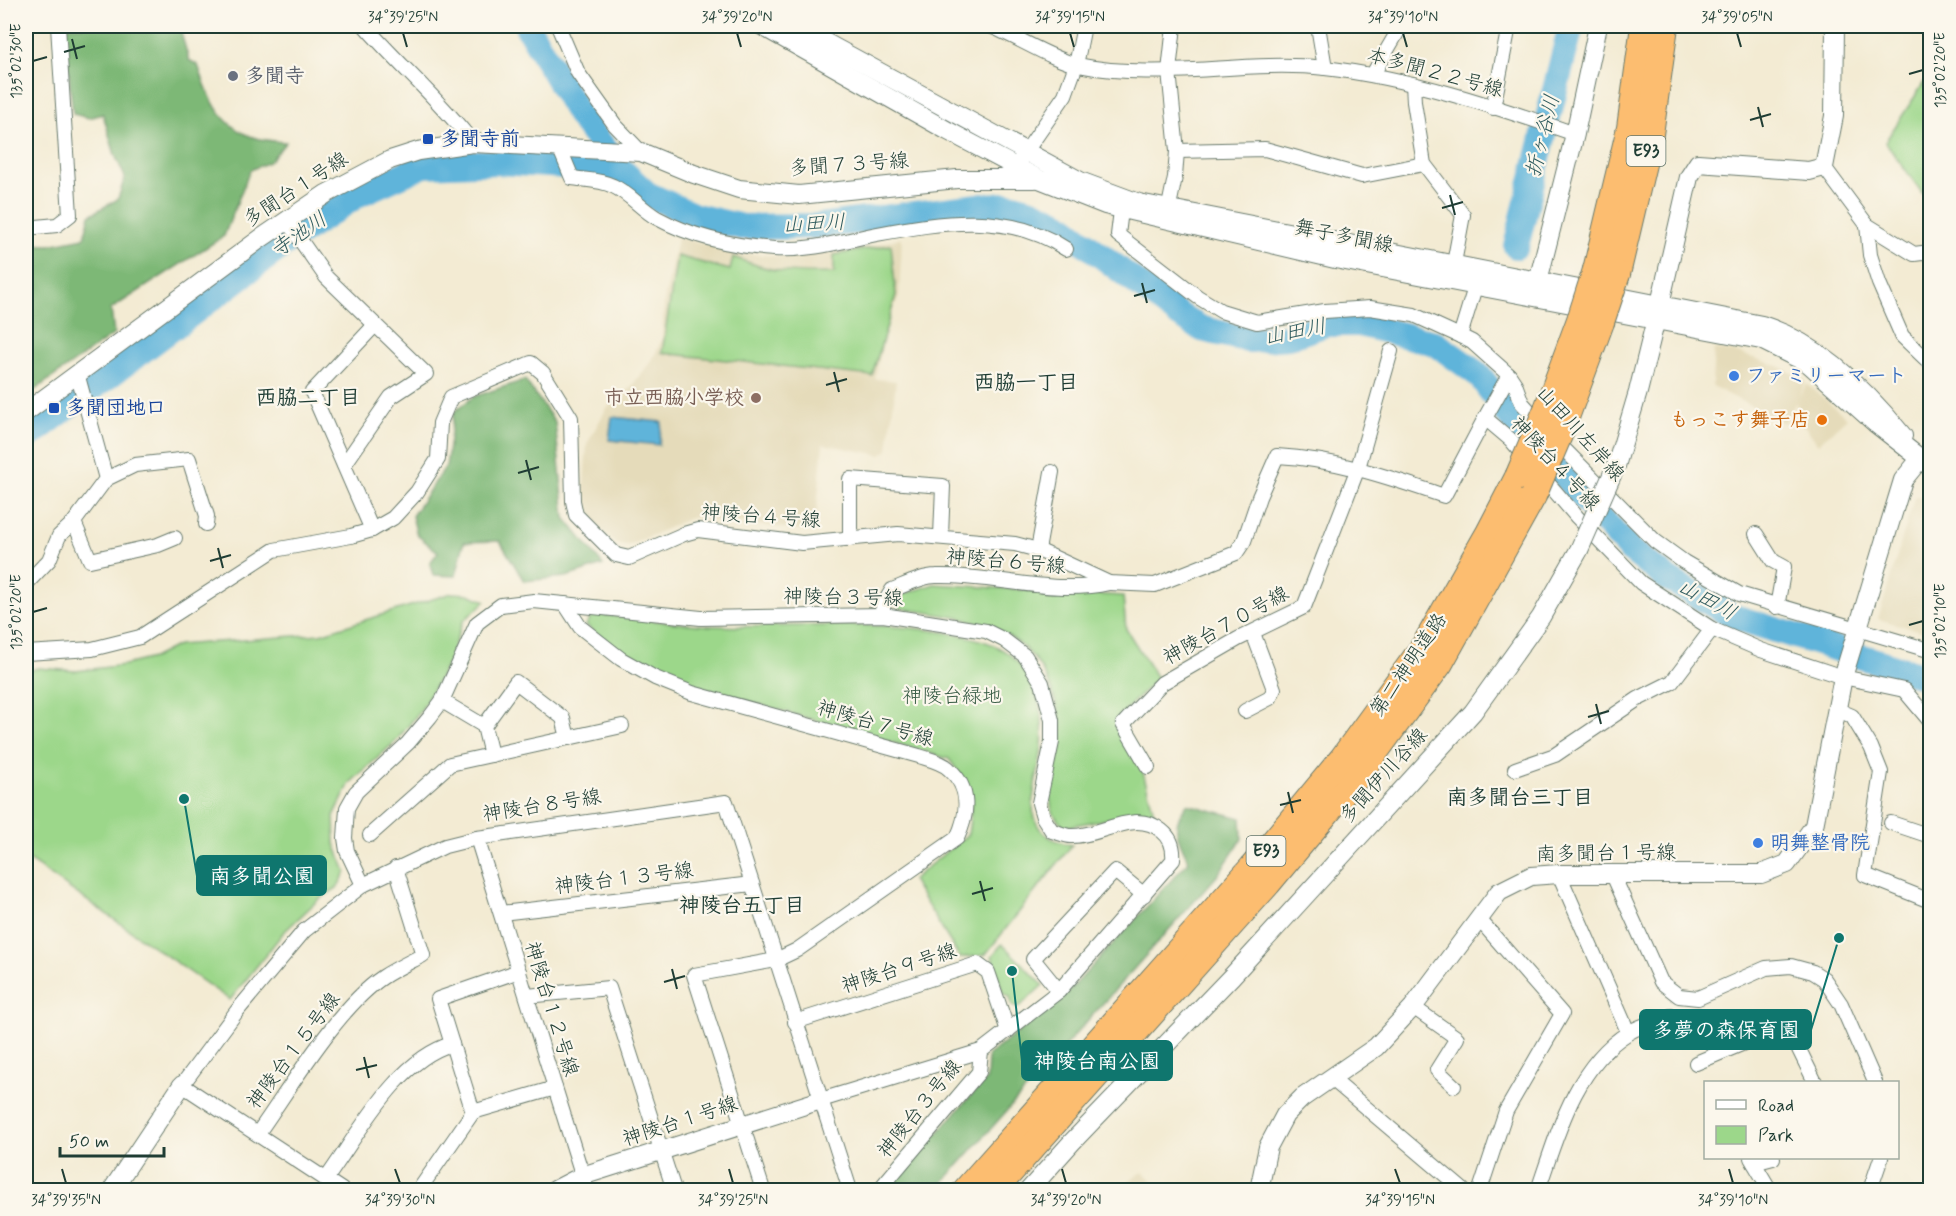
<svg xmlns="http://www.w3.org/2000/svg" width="1956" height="1216" font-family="Mynerve,'Klee One',sans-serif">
	<rect width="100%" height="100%" fill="#fbf7ec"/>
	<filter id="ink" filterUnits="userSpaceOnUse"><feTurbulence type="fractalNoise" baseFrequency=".0167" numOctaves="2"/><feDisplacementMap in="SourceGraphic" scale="12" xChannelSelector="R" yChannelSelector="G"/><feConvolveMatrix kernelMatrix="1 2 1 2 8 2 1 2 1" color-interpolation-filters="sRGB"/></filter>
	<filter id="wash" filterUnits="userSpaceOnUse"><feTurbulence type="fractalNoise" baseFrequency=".008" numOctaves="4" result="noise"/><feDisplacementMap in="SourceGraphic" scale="24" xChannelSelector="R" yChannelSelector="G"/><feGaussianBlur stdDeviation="1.35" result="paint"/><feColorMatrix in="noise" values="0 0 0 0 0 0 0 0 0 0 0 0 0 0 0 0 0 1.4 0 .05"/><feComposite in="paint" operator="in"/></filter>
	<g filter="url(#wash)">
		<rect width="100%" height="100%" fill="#f3ebd3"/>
		<!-- built -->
		<g fill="#e5dbba">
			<path d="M 902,237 L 899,296 L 887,322 L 875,379 L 896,381 L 888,450 L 881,455 L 823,444 L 815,528 L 800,530 L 693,517 L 630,545 L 616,544 L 582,510 L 587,444 L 606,409 L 631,387 L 652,360 L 662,339 L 664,301 L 677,239 L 682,238 L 734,253 L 786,257 L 869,247 Z"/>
			<path d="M 1714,349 L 1738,353 L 1781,367 L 1806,381 L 1799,396 L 1807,384 L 1847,418 L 1818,444 L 1798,417 L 1796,402 L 1784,423 L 1712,386 Z"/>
			<path d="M 1915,496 L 1930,497 L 1930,633 L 1928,633 L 1878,619 Z"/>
			<path d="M 1143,1172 L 1162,1190 L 1114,1190 Z"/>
		</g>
		<!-- green -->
		<g fill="#9cd78a" stroke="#5e8a5f" stroke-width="1.5">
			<path d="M 1925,81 L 1930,81 L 1930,194 L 1926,198 L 1885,142 Z"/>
			<path d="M 891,245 L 896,295 L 872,376 L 662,353 L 677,256 L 730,270 L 733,257 C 775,273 790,274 834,273 L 834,255 Z"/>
			<path d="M 934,584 L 1123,596 L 1126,629 L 1157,678 L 1114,722 L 1143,772 L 1155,817 L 1130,815 L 1064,827 C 1038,804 1056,776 1061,746 C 1064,729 1059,713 1054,697 C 1030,621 967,619 899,608 L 893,598 Z"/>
			<path d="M 452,593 L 468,594 L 486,601 L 463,621 L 447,665 L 421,710 L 396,741 L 350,783 L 334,816 L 335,844 L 346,872 L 337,888 L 319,899 L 283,933 L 230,1000 L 26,858 L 26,672 L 38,668 L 76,671 L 125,665 L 153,658 L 178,645 L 320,634 Z"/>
			<path d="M 593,614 C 634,618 675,624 716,626 C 792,629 866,619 942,632 C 965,636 992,640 1010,655 C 1036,677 1045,714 1042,746 C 1038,787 1012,834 1072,845 L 985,955 L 960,958 L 912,880 L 968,834 C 974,797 972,790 949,759 L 693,685 L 620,653 L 586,625 Z"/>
			<path d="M 1002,944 L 1043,985 L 1018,1008 L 1012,1006 L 1010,996 L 1003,993 L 992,956 Z"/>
		</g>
		<!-- forest -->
		<g fill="#7db876" stroke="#4e7a55" stroke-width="1.5">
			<path d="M 64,26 L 179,26 L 189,60 L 198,65 C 208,95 219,126 253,137 C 263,141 276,141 286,142 L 269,162 L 250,170 L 224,236 L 111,309 L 114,334 L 26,396 L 26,244 L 49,245 L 84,238 L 90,215 L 118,199 L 125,177 L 115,155 L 103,114 L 89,118 L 73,114 Z"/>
			<path d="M 525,380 L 555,422 L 565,518 L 603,565 L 566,577 L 524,581 L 500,541 L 464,542 L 456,576 L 433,575 L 430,563 L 438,552 L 417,535 L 412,516 L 446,466 L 454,412 L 473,397 Z"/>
			<path d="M 1187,804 L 1241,818 L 1242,839 L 1217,876 L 936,1190 L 886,1190 L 987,1078 L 988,1055 L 1060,1001 L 1189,861 C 1177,838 1170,826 1187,804 Z"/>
		</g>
		<!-- water -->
		<path fill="#5eb4da" stroke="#3e7887" stroke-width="1.5" d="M 612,417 L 662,422 L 659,445 L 609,440 Z"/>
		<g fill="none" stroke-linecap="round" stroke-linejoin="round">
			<!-- river -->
			<g stroke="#5eb4da" stroke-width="26">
				<path d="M 527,26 L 580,117 L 620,169 L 647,194 L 695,216 L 742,227 L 819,226 L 978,206 L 1010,205 L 1032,211 L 1060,224 L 1176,313 L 1202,329 L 1250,340 L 1288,337 L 1326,324 L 1359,324 L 1435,343 L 1479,375 L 1511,418 L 1629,549 L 1668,579 L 1734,617 L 1930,678"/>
				<path d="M 1516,246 L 1571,26"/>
				<path d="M 26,438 L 283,245 L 359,194 L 424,165 L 498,162 L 620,169"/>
			</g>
		</g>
	</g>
	<g filter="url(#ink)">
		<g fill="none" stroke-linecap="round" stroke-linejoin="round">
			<!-- minor casing -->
			<g stroke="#697a6c" stroke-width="16">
				<g id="minor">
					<path d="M 365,26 C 400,66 440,100 473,143"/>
					<path d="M 558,26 L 578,73 L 615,125 L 641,152"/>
					<path d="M 990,26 C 1014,35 1055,61 1078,65 C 1159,82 1243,59 1325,68"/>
					<path d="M 1318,26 L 1325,68 C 1410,78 1494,106 1575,134"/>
					<path d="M 1373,74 L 1401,26"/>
					<path d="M 1413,84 L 1414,102 L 1424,164 L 1463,215 L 1452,274"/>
					<path d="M 1493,108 L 1509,26"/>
					<path d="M 560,149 L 572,178 C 585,180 601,180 613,186 C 629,193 641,209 657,218 C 692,237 734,246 774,249 C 810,251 843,241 877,234 C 941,222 1009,211 1066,249"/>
					<path d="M 1177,151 L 1265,149 L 1362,176 L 1424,164"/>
					<path d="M 1020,160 L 1065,95 L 1076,65 L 1084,26"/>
					<path d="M 1824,167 L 1867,225 L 1870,255 L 1879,283 L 1902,336 L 1930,363"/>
					<path d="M 1122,202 L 1118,235 L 1198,297 L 1221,311 L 1257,322 L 1325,311 L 1370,308 L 1414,315 L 1460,336 L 1472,342 L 1509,375 L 1515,384 L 1522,403 L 1542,425"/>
					<path d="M 1167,216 L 1175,177 L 1177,151 L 1169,71 L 1174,26"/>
					<path d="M 287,221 L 326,277 L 426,374 L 391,397 L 344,465"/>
					<path d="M 1867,225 L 1914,254 L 1930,252"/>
					<path d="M 26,228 L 57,225 L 70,215 L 58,26"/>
					<path d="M 1460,336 L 1476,284"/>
					<path d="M 1485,418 L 1509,375"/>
					<path d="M 1555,440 L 1655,541 L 1684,562 L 1739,594 L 1925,649 L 1930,649"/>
					<path d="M 106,479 L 135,465 L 189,459 L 207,516 L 206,524"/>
					<path d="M 74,522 L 90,560 L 158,545 L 175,538"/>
					<path d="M 372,530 L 312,392 L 375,325"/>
					<path d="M 1756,534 L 1773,561 L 1784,567 L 1777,607"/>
					<path d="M 850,539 L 850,479 L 943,486 L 941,536"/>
					<path d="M 1038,550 L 1052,472"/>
					<path d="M 26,584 L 49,560 L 59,536 L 74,522 L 106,479 L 77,373"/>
					<path d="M 565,604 L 580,627 L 621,659 L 655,678 L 692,693 L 919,756 C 928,759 942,762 949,769 C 971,788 968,815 957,838 L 797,950 L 776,960 L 694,975 L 763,1190"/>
					<path d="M 883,615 L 883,605 L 892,590 C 905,585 923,576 936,576 C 994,574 1052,596 1109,583"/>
					<path d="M 26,653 L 92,649 L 140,637 L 274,550 L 351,536 L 372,530 L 393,518 L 417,492 L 438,459 L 440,423 L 451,397 L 531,363 L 543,373 L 571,418 L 573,501 L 576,515 L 616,555 L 629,558 L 684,534 L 698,530 L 802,543 L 898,534 L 1015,544 L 1038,550 L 1109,583 L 1155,585 L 1236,553 L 1244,541 L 1259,497 L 1277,456 C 1335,459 1389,477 1444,496 L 1485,418 L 1511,440 L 1577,517 L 1641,583 L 1712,629 L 1761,650 L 1843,677 L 1904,690 L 1930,721"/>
					<path d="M 442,701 L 484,726 L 491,755 L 568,738 L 563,718 L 516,682 L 484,726"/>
					<path d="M 1838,710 L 1852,716 L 1871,747 L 1881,772 L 1865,875 L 1930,901"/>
					<path d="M 1245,711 L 1270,698 L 1274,689 L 1253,633"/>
					<path d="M 568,738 L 622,726"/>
					<path d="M 1148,767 L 1123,724 L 1162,683 L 1238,639 L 1304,607 L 1358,468 L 1391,351"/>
					<path d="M 1515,769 L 1555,755 L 1638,699 L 1672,682 L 1712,629"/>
					<path d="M 1891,823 L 1930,836"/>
					<path d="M 370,835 L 450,764 L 491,755"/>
					<path d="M 477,838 L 587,1190"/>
					<path d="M 1559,874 L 1628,1032"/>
					<path d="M 1613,875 L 1661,982 L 1679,996 L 1698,998 L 1766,968 L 1791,966 L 1813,972 L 1824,979 L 1841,1004 L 1875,1082"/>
					<path d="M 363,885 L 347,851 L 345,838 L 347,808 L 356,792 L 408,743 L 430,717 L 442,701 L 477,623 L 501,605 L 534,601 L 701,618 L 883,615 L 986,631 L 1004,640 L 1025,656 L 1042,683 L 1052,720 L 1052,742 L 1039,803 L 1043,817 L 1052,831 C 1058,832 1065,836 1071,836 C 1101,837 1134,808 1162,831 C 1171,838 1174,849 1173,860 L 1059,991 L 981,1051 L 979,1072 L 879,1190"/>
					<path d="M 501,913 L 752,884"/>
					<path d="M 1478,918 L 1562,1014 L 1506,1111 L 1480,1190"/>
					<path d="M 1059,991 L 1033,959 L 1115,871 L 1144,895"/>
					<path d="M 527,996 L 609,988 L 674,1190"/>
					<path d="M 1413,1007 L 1457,1038 L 1437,1070 L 1454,1086"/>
					<path d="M 795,1022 L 977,964 L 988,972 L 1008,1031"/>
					<path d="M 1696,1063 L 1787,1025 L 1815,1082"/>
					<path d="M 1332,1079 L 1463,1190"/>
					<path d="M 821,1100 L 981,1051"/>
					<path d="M 473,1112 L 438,999 L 519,971"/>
					<path d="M 258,1133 C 290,1088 338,1007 383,977 C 395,969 410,962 423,955 L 396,868"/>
					<path d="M 1751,1158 L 1770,1190"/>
					<path d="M 1754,1163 L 1773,1158"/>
					<path d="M 326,1179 C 358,1135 397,1059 452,1044"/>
					<path d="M 342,1190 L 182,1085 L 237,1011 L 304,931 L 363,885 L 445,846 L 477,838 L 726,802 L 850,1190"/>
					<path d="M 419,1190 L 473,1112 L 555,1088"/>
					<path d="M 1538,1190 C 1557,1135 1575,1066 1628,1033 C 1641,1025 1658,1021 1671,1016"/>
					<path d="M 1870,1190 L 1881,1158"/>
				</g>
			</g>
			<!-- tertiary casing -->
			<g stroke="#697a6c" stroke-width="20">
				<g id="tertiary">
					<path d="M 762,26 L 948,131 L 1039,179 L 1105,205 L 1335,259 L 1761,340 L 1809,364 L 1875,423 L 1930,466"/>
					<path d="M 795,26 L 1080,181 L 1139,203 L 1762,325 C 1818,343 1866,390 1903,436"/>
					<path d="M 1536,289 L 1575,134 L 1598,26"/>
					<path d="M 1660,304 L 1689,177 L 1698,163 L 1809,171 L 1824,167 L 1834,116 L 1835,26"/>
					<path d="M 26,412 L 260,239 L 326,194 L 390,160 L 418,151 L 473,143 L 641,152 L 694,174 L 739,189 L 799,195 L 957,179 L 1035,179"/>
					<path d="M 1616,466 L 1638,392 L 1656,319"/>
					<path d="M 112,1190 L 182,1085"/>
					<path d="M 555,1190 L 582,1176 L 821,1100"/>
					<path d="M 1029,1190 L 1072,1142 L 1232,976 L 1473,712 L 1541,617 L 1579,550"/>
					<path d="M 1259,1190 L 1268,1147 L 1285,1115 L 1302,1098 L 1376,1047 L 1413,1007 L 1499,892 L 1531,876 L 1559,874 L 1761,874 L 1787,864 L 1814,826 L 1843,677 L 1858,628 L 1903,480 L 1921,458"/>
				</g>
			</g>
			<!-- motorway casing -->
			<g stroke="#697a6c" stroke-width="28">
				<g id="motorway">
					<path d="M 1596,270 L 1630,128 L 1644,26"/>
					<path d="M 1617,274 L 1650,134 L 1665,26"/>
					<path d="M 1547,409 L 1581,317"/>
					<path d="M 1562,428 L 1601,322"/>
					<path d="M 966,1190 L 1252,868 L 1343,758 L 1425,645 L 1489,533 L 1518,477"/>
					<path d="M 994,1190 L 1268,883 L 1359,774 L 1440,663 L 1533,496"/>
				</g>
			</g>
			<!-- minor -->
			<use href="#minor" stroke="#fff" stroke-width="14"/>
			<!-- tertiary -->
			<use href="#tertiary" stroke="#fff" stroke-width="18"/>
			<!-- motorway -->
			<use href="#motorway" stroke="#fcbd6f" stroke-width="26"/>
			<!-- tertiary-bridge casing -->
			<g stroke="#697a6c" stroke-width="20" stroke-linecap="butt">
				<path id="tertiary-bridge" d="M 1579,550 L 1616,466"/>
			</g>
			<!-- motorway-bridge casing -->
			<g stroke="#697a6c" stroke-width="28" stroke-linecap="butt">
				<g id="motorway-bridge">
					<path d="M 1581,317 L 1596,270"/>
					<path d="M 1601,322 L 1617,274"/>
					<path d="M 1518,477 L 1547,409"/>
					<path d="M 1533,496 L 1562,428"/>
				</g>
			</g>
			<!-- tertiary-bridge -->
			<use href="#tertiary-bridge" stroke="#fff" stroke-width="18"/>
			<!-- motorway-bridge -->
			<use href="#motorway-bridge" stroke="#fcbd6f" stroke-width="26"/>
		</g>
	</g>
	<!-- ticks -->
	<path fill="none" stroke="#1f3d34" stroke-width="2" d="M 403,33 L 407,47M 737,33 L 741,47M 1070,33 L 1074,47M 1403,33 L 1407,47M 1737,33 L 1741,47M 72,39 L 77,59M 64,52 L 85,46M 33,61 L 47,57M 1909,74 L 1923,70M 1758,107 L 1763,127M 1750,120 L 1771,114M 1450,195 L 1455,215M 1442,208 L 1463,202M 1142,283 L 1147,303M 1134,296 L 1155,290M 834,372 L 839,392M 826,385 L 847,379M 526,460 L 531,480M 518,473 L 539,467M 218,548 L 223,568M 210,561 L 231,555M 33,612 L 47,608M 1909,625 L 1923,621M 1596,704 L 1601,724M 1588,717 L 1609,711M 1288,792 L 1293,813M 1280,805 L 1301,800M 980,881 L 985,901M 972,894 L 993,888M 672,969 L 677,989M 664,982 L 685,976M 364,1057 L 369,1078M 356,1070 L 377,1065M 62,1169 L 66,1183M 395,1169 L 400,1183M 729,1169 L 733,1183M 1062,1169 L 1066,1183M 1395,1169 L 1400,1183M 1729,1169 L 1733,1183"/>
	<!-- markers -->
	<circle fill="#6b7280" stroke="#fbf7ec" stroke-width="2" cx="233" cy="76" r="6"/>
	<g fill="#1a4fb4" stroke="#fbf7ec" stroke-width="2">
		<rect x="422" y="133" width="12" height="12" rx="3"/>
		<rect x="48" y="402" width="12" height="12" rx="3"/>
	</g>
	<g fill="#3f7fe0" stroke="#fbf7ec" stroke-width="2">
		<circle cx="1734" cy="376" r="6"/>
		<circle cx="1758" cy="843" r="6"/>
	</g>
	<circle fill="#8d6e63" stroke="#fbf7ec" stroke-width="2" cx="756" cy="398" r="6"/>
	<circle fill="#e8710a" stroke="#fbf7ec" stroke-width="2" cx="1822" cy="420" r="6"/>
	<g text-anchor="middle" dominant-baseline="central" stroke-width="4.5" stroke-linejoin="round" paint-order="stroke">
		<!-- shield labels -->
		<g fill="#fbf7ec" stroke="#61756b" stroke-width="1.5">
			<rect x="1626.5" y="136" width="39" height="30" rx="4.5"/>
			<rect x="1246.5" y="836" width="39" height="30" rx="4.5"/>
		</g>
		<g font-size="18" font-weight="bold" fill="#1f3d34">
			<text x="1646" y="151">E93</text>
			<text x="1266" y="851">E93</text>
		</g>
		<!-- street labels -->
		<g font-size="20" fill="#1f3d34" stroke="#fbf7ec">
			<text transform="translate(1435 73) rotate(15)">本多聞２２号線</text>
			<text transform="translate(849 165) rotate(-4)">多聞７３号線</text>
			<text transform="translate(296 190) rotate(-33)">多聞台１号線</text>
			<text transform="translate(1344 237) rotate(11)">舞子多聞線</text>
			<text transform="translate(1580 434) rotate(48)">山田川左岸線</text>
			<text transform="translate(1555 464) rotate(47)">神陵台４号線</text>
			<text transform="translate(761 517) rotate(4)">神陵台４号線</text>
			<text transform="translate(1006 562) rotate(5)">神陵台６号線</text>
			<text transform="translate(843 598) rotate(1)">神陵台３号線</text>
			<text transform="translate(1226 626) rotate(-29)">神陵台７０号線</text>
			<text transform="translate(1409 665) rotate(-56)">第二神明道路</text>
			<text transform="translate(875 724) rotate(16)">神陵台７号線</text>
			<text transform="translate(1384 776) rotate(-48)">多聞伊川谷線</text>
			<text transform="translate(542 806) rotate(-9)">神陵台８号線</text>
			<text transform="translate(1606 854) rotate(-1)">南多聞台１号線</text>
			<text transform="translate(624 879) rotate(-7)">神陵台１３号線</text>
			<text transform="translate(899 969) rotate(-18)">神陵台９号線</text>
			<text transform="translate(551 1009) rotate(73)">神陵台１２号線</text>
			<text transform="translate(294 1051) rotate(-53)">神陵台１５号線</text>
			<text transform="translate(920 1109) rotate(-51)">神陵台３号線</text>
			<text transform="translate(680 1122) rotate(-18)">神陵台１号線</text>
		</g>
		<!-- worship labels -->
		<g font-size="20" font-weight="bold" fill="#5b616d" stroke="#fbf7ec" text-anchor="start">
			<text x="245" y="76">多聞寺</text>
		</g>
		<!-- transit labels -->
		<g font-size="20" font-weight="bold" fill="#164399" stroke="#fbf7ec" text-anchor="start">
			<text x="440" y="139">多聞寺前</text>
			<text x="66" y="408">多聞団地口</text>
		</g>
		<!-- shop labels -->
		<g font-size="20" font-weight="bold" fill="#366cbe" stroke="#fbf7ec" text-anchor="start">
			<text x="1746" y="376">ファミリーマート</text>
			<text x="1770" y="843">明舞整骨院</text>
		</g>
		<!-- education labels -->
		<g font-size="20" font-weight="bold" fill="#785e54" stroke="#fbf7ec" text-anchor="end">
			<text x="744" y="398">市立西脇小学校</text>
		</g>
		<!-- food labels -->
		<g font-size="20" font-weight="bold" fill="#c56008" stroke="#fbf7ec" text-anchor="end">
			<text x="1810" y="420">もっこす舞子店</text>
		</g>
		<!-- park labels -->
		<g font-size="20" fill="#385c45" stroke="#fbf7ec">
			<text x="952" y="696">神陵台緑地</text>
		</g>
		<!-- water labels -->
		<g font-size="21" font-style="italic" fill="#2f5b5e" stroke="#fbf7ec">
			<text transform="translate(1543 136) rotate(-76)">折ヶ谷川</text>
			<text transform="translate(814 224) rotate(-3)">山田川</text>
			<text transform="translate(299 235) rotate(-35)">寺池川</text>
			<text transform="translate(1295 332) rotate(-11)">山田川</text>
			<text transform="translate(1707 600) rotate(29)">山田川</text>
		</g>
		<!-- neighbourhood labels -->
		<g font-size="21" font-weight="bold" fill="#1f3d34" stroke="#fbf7ec">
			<text x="1026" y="383">西脇一丁目</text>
			<text x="308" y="398">西脇二丁目</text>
			<text x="1520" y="798">南多聞台三丁目</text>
			<text x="742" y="906">神陵台五丁目</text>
		</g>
	</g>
	<!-- callouts -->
	<path fill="none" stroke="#0f766e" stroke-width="2" d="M184 799L197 876M1839 938L1811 1030M1012 971L1022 1061"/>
	<g fill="#0f766e" stroke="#fbf7ec" stroke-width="2">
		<circle cx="184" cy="799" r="6"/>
		<circle cx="1839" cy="938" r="6"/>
		<circle cx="1012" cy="971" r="6"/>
	</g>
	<g fill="#0f766e" stroke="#0f766e" stroke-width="2">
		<rect x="197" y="856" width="129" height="39" rx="6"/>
		<rect x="1640" y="1010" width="171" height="39" rx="6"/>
		<rect x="1022" y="1041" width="150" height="39" rx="6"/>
	</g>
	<g font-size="21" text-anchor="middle" font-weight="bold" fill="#fff">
		<text x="262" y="883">南多聞公園</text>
		<text x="1726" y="1037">多夢の森保育園</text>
		<text x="1097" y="1068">神陵台南公園</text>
	</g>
	<!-- margin -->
	<rect width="1956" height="1216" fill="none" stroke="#fbf7ec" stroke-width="66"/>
	<!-- legend -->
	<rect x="1704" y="1081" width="195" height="78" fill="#fbf7ec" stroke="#a3ada2" stroke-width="1.5"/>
	<rect x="1716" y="1100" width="30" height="9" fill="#ffffff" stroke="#a3ada2" stroke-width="1.5"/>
	<text x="1758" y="1111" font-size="18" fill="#1f3d34">Road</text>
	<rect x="1716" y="1126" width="30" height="18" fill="#9cd78a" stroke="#a3ada2" stroke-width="1.5"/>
	<text x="1758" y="1141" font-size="18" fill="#1f3d34">Park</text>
	<!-- scale -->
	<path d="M60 1147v9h104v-9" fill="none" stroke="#1f3d34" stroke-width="3"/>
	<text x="69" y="1147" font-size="18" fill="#1f3d34" stroke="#fbf7ec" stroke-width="4.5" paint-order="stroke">50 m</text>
	<rect x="33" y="33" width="1890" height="1150" fill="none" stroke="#1f3d34" stroke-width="2"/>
	<g font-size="15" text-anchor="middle" fill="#1f3d34">
		<text x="403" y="22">34°39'25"N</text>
		<text x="737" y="22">34°39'20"N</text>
		<text x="1070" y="22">34°39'15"N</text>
		<text x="1403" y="22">34°39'10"N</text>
		<text x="1737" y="22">34°39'05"N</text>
		<text transform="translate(16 61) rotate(-90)" y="5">135°02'30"E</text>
		<text transform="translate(1940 70) rotate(-90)" y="5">135°02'20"E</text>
		<text transform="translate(16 612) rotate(-90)" y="5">135°02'20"E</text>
		<text transform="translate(1940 621) rotate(-90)" y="5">135°02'10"E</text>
		<text x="66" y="1205">34°39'35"N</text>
		<text x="400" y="1205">34°39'30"N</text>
		<text x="733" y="1205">34°39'25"N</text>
		<text x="1066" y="1205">34°39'20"N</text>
		<text x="1400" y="1205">34°39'15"N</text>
		<text x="1733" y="1205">34°39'10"N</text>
	</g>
</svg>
